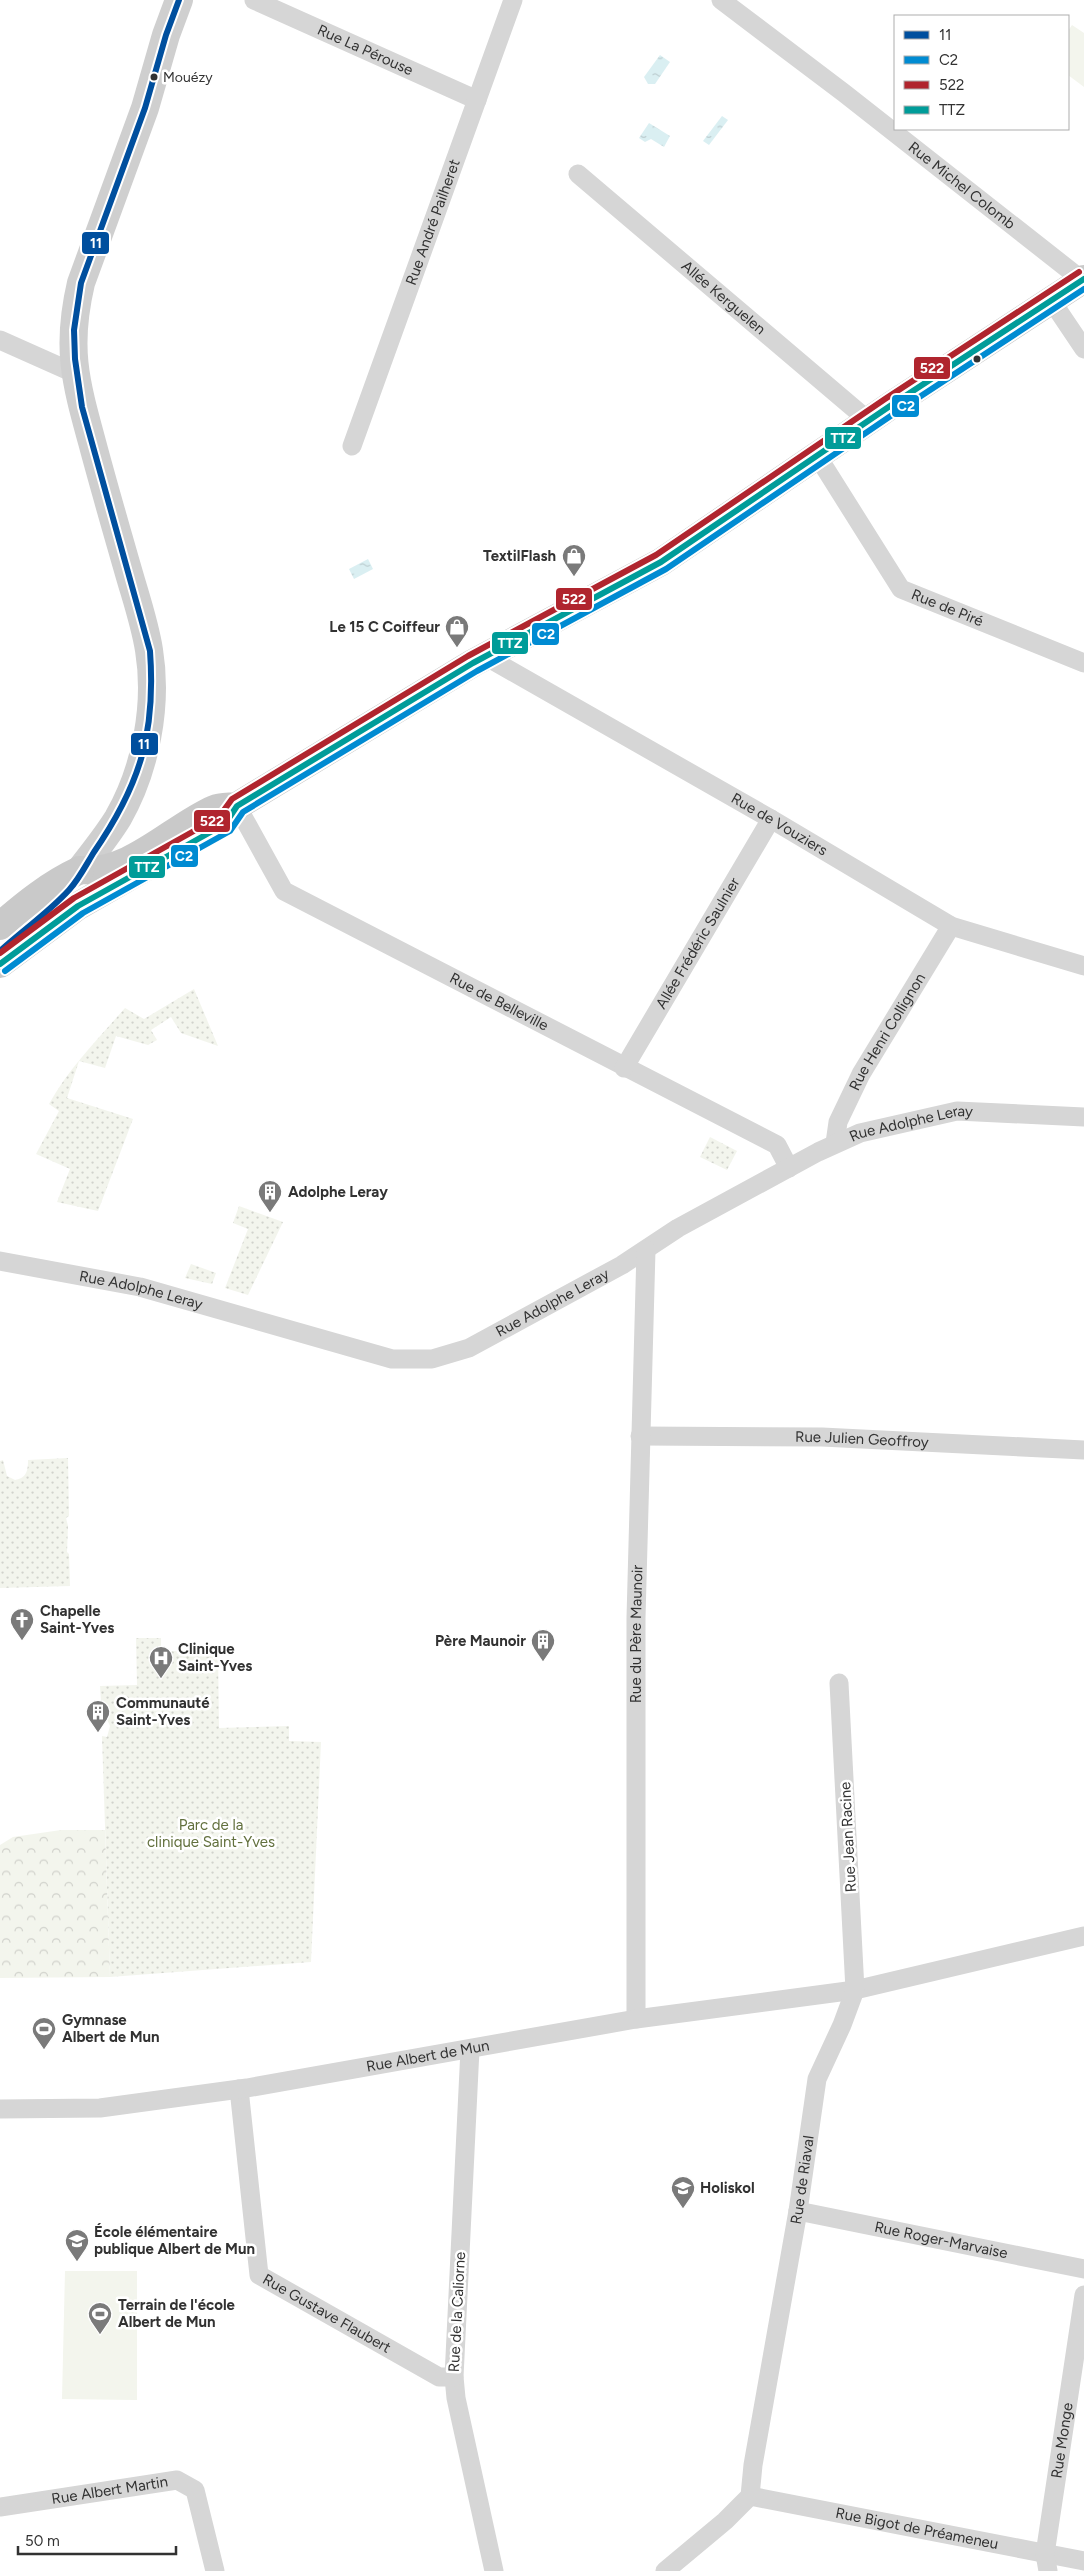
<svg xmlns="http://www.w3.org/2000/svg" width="1084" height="2571" font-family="Figtree,sans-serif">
	<defs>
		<pattern id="grass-dots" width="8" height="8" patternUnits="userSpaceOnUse" patternTransform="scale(1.25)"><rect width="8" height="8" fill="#f3f5ed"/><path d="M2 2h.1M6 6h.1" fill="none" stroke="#d1d2cc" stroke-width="1.8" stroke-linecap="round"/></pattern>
		<pattern id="forest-crowns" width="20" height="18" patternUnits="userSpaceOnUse" patternTransform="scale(1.25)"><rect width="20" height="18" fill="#f3f5ed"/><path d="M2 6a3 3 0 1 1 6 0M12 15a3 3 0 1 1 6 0" fill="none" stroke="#d1d2cc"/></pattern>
		<pattern id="water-ripples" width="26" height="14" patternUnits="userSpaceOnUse" patternTransform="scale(1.25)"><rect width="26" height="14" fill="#daeff2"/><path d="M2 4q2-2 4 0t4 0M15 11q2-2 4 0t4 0" fill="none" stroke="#bccdd0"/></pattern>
	</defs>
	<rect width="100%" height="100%" fill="#fff"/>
	<!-- grass -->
	<g fill="url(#grass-dots)">
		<path d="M 194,989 L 218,1046 L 181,1033 L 171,1017 L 151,1030 L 157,1040 L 148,1045 L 116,1036 L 105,1068 L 79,1061 L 67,1098 L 133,1119 L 98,1211 L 57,1202 L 70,1169 L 36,1154 L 59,1111 L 49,1104 C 69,1068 98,1039 125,1008 L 144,1019 Z"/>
		<path d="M 710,1137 L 737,1151 L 727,1170 L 700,1157 Z"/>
		<path d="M 239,1206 L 283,1222 L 248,1295 L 225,1288 L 248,1229 L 233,1223 Z"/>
		<path d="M 191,1264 L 216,1273 L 212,1284 L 185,1278 Z"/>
		<path d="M 68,1458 L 69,1516 L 66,1518 L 68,1526 L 67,1552 L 69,1554 L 70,1586 L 0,1588 L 0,1461 L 3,1460 L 7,1476 L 15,1480 C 27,1478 28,1470 28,1460 Z"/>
		<path d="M 136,1638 L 161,1638 L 161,1651 L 218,1651 L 219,1728 L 289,1726 L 289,1741 L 321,1742 L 311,1962 L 110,1977 L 102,1736 L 107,1737 L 110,1726 L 105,1715 L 102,1717 L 100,1686 L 137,1685 Z"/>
	</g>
	<!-- forest -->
	<path fill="url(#forest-crowns)" d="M 61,1830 L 105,1830 L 110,1977 L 0,1978 L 0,1845 L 13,1837 Z"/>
	<!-- pitch -->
	<g fill="#f3f5ed">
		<path d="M 1072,25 L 1084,33 L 1084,87 L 1068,75 L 1068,31 Z"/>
		<path d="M 65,2271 L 137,2271 L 137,2400 L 62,2399 Z"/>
	</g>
	<!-- water -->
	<g fill="url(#water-ripples)">
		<path d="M 660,55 L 670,62 L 655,84 L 648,84 L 644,77 Z"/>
		<path d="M 722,116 L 728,120 L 709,145 L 703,141 Z"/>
		<path d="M 649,123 L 670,136 L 664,147 L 651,139 L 645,142 L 639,138 Z"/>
		<path d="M 368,559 L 373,569 L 354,579 L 349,569 Z"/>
	</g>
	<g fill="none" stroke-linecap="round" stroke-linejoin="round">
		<!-- street -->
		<g stroke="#d6d6d6" stroke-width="19">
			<path id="s1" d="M 254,0 L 477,100"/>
			<path id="s2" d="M 721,0 L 844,93 L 1082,280"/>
			<path id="s3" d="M 578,174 L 870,422"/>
			<path d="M 1051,300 L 1084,349"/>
			<path d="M 0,340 L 74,373"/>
			<path id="s4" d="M 352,446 L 513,0"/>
			<path id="s5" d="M 818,457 L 901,589 L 1084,663"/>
			<path id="s6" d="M 485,656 L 771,819 L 951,926 L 1084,966"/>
			<path id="s7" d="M 237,806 L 284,891 L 777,1145 L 789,1168"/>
			<path id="s8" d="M 624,1068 L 771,819"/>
			<path id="s9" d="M 835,1143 L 838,1122 L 861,1074 L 951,926"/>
			<path id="s10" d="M 0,1261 L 140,1287 L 392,1359 L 432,1359 L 469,1348 L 622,1265 L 678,1228 L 818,1152 L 860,1133 L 957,1111 L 1084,1117"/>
			<path id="s11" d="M 640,1436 L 822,1437 L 1084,1450"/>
			<path id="s12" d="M 636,2019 L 636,1618 L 646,1250"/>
			<path d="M 470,2049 L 454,2377 L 456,2398 L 494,2571"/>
			<path id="s13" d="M 239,2089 L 259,2275 L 439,2377 L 454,2377"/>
			<path id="s14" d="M 0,2109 L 100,2108 L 247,2088 L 636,2019 L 855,1990 L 1084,1936"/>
			<path id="s15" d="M 798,2211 L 1084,2269"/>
			<path id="s16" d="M 750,2496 L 1084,2561"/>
			<path id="s17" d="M 0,2507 L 177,2480 L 195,2490 L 215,2571"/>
			<path id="s18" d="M 665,2571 L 725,2521 L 750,2496 L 753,2465 L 798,2211 L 817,2079 L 842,2025 L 855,1990 L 839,1683"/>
			<path id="s19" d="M 1048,2571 L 1045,2554 L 1084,2295"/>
		</g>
		<!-- secondary -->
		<path stroke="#cfcfcf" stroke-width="28" d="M 80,870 C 93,853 107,836 118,818 C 146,769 158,705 149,650 C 145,625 137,601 130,577 C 117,532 104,487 92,442 C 75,380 66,347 81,283 L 145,108 L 166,35 L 179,0"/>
		<!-- primary -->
		<g stroke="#c9c9c9" stroke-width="28">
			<path d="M 80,870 C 130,875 172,827 214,809 C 221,806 230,807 237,806 L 473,663 L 661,562 L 890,406 L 1084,279"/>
			<path d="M 0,926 C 25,904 50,884 80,870"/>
			<path d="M 0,964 L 78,906 L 146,867"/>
		</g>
		<!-- bus-1 casing -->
		<g stroke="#fff" stroke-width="10">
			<path id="bus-1" d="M 0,951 C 22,931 49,912 69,890 C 79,879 86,865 94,852 C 140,785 156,733 150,651 L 82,407 L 75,359 L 74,330 L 81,283 L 145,108 L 166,35 L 179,0"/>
		</g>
		<!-- bus-2 casing -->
		<g stroke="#fff" stroke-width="10">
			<path id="bus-2" d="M 5,971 L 83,913 L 230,831 L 243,812 L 477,671 L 666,569 L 895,413 L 1084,289"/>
		</g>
		<!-- bus-3 casing -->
		<g stroke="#fff" stroke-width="10">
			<path id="bus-3" d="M 0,953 L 74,898 L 219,817 L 232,799 L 468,656 L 656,555 L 885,399 L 1079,272"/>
		</g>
		<!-- bus-4 casing -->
		<g stroke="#fff" stroke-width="10">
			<path id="bus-4" d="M 0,964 L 78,906 L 225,824 L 237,806 L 473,663 L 661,562 L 890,406 L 1084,279"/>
		</g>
		<!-- bus-1 -->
		<use href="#bus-1" stroke="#004f9e" stroke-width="6"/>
		<!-- bus-2 -->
		<use href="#bus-2" stroke="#008bd2" stroke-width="6"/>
		<!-- bus-3 -->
		<use href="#bus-3" stroke="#b0252e" stroke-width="6"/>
		<!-- bus-4 -->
		<use href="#bus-4" stroke="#009c99" stroke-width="6"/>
	</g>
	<!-- icons -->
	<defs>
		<g id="shop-pin" transform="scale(1.25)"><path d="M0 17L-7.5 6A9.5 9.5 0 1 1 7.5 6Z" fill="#7a7a7a" stroke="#fff"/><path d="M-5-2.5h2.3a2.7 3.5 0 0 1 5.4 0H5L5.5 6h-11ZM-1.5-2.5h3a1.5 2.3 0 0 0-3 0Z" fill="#fff"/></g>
		<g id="building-pin" transform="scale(1.25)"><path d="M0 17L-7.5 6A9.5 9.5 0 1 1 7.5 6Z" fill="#7a7a7a" stroke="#fff"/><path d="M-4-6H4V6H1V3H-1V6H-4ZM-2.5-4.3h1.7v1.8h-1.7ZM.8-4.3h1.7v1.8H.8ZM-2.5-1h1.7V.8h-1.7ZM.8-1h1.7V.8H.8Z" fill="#fff"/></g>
		<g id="church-pin" transform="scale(1.25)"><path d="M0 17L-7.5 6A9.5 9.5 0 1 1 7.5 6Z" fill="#7a7a7a" stroke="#fff"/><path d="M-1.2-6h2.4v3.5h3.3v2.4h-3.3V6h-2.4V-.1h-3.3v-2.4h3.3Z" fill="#fff"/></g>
		<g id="hospital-pin" transform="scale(1.25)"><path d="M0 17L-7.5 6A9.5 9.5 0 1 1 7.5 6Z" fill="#7a7a7a" stroke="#fff"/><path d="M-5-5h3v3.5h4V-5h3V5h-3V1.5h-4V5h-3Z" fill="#fff"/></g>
		<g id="stadium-pin" transform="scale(1.25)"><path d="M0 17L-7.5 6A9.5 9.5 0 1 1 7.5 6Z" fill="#7a7a7a" stroke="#fff"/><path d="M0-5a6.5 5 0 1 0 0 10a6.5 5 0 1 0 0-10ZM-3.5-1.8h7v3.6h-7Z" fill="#fff"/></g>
		<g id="school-pin" transform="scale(1.25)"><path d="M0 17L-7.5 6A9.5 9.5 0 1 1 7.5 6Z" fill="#7a7a7a" stroke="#fff"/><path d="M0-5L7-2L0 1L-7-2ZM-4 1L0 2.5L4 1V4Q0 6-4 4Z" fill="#fff"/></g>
	</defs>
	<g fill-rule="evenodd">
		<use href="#shop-pin" x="574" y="556"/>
		<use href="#shop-pin" x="457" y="627"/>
		<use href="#building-pin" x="270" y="1192"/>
		<use href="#church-pin" x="22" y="1620"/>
		<use href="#building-pin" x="543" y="1641"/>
		<use href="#hospital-pin" x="161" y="1658"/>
		<use href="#building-pin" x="98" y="1712"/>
		<use href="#stadium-pin" x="44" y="2029"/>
		<use href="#school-pin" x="683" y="2188"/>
		<use href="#school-pin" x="77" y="2241"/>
		<use href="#stadium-pin" x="100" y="2314"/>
	</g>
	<!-- markers -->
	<g fill="#323232" stroke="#fff" stroke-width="2">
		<circle cx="154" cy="77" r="4.5"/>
		<circle cx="977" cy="359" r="4.5"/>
	</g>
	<g text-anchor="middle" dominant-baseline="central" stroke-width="5" stroke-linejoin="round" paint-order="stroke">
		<!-- bus labels -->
		<g font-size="14" fill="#323232" stroke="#fff" text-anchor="start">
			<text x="163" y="77">Mouézy</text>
		</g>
		<!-- street labels -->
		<g font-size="15" fill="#323232" stroke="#fff">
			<text stroke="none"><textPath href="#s1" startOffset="122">Rue La Pérouse</textPath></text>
			<text stroke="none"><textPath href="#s2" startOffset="304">Rue Michel Colomb</textPath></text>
			<text stroke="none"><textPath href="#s4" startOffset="238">Rue André Pailheret</textPath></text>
			<text stroke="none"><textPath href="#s3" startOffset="191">Allée Kerguelen</textPath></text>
			<text stroke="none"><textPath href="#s5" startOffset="206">Rue de Piré</textPath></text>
			<text stroke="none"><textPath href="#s6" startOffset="339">Rue de Vouziers</textPath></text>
			<text stroke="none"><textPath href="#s8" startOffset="145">Allée Frédéric Saulnier</textPath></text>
			<text stroke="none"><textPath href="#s7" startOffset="339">Rue de Belleville</textPath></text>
			<text stroke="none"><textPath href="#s9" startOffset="124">Rue Henri Collignon</textPath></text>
			<text stroke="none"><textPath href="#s10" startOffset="982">Rue Adolphe Leray</textPath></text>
			<text stroke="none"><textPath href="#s10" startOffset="144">Rue Adolphe Leray</textPath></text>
			<text stroke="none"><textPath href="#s10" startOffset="578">Rue Adolphe Leray</textPath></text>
			<text stroke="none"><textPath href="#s11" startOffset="222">Rue Julien Geoffroy</textPath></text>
			<text stroke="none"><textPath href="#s12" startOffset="385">Rue du Père Maunoir</textPath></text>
			<text transform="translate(848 1837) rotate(-93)">Rue Jean Racine</text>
			<text stroke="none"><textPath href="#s14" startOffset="432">Rue Albert de Mun</textPath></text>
			<text stroke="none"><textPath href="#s18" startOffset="434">Rue de Riaval</textPath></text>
			<text stroke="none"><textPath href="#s15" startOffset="146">Rue Roger-Marvaise</textPath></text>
			<text transform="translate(457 2312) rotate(-87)">Rue de la Caliorne</text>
			<text stroke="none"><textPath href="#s13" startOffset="265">Rue Gustave Flaubert</textPath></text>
			<text stroke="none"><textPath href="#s19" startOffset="132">Rue Monge</textPath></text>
			<text stroke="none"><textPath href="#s17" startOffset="111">Rue Albert Martin</textPath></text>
			<text stroke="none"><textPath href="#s16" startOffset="170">Rue Bigot de Préameneu</textPath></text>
		</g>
		<!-- poi labels -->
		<g font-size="15" font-weight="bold" fill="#323232" stroke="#fff" text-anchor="start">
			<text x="556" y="556" text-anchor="end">TextilFlash</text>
			<text x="440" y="627" text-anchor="end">Le 15 C Coiffeur</text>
			<text x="288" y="1192">Adolphe Leray</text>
			<text x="40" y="1611">Chapelle<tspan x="40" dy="17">Saint-Yves</tspan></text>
			<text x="526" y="1641" text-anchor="end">Père Maunoir</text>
			<text x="178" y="1649">Clinique<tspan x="178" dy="17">Saint-Yves</tspan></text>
			<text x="116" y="1703">Communauté<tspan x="116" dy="17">Saint-Yves</tspan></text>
			<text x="62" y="2020">Gymnase<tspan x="62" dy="17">Albert de Mun</tspan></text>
			<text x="700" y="2188">Holiskol</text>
			<text x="94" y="2232">École élémentaire<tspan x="94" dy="17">publique Albert de Mun</tspan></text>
			<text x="118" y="2305">Terrain de l'école<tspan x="118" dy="17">Albert de Mun</tspan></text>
		</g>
		<!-- park labels -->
		<g font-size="15" fill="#62703d" stroke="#fff">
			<text x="211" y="1825">Parc de la<tspan x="211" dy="17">clinique Saint-Yves</tspan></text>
		</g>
	</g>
	<g stroke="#fff" stroke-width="2">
		<rect x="81" y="231" width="29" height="24" rx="5" fill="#004f9e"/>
		<rect x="913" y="356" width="38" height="24" rx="5" fill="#b0252e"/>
		<rect x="891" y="394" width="29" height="24" rx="5" fill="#008bd2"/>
		<rect x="824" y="426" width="38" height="24" rx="5" fill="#009c99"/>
		<rect x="555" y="587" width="38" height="24" rx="5" fill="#b0252e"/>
		<rect x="531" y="622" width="29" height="24" rx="5" fill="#008bd2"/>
		<rect x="491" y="631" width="38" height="24" rx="5" fill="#009c99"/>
		<rect x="130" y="732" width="29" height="24" rx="5" fill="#004f9e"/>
		<rect x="193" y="809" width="38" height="24" rx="5" fill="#b0252e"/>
		<rect x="170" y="844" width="29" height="24" rx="5" fill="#008bd2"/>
		<rect x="128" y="855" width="38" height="24" rx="5" fill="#009c99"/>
	</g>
	<g font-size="14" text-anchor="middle" font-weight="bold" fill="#fff">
		<text x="96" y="248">11</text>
		<text x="932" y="373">522</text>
		<text x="906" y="411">C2</text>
		<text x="843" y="443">TTZ</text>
		<text x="574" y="604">522</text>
		<text x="546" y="639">C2</text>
		<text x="510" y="648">TTZ</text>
		<text x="144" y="749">11</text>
		<text x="212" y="826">522</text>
		<text x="184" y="861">C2</text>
		<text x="147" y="872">TTZ</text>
	</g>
	<!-- legend -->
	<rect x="894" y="15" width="175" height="115" fill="#ffffff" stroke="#adadad"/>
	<rect x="904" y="31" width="25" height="8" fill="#004f9e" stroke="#adadad"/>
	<text x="939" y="40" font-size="15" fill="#323232">11</text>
	<rect x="904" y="56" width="25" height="8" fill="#008bd2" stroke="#adadad"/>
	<text x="939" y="65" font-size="15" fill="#323232">C2</text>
	<rect x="904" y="81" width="25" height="8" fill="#b0252e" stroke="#adadad"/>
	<text x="939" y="90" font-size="15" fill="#323232">522</text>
	<rect x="904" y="106" width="25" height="8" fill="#009c99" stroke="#adadad"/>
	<text x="939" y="115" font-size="15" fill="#323232">TTZ</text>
	<!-- scale -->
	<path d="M18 2546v8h158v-8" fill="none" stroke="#323232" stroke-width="2.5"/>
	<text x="25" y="2546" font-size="15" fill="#323232" stroke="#ffffff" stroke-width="4" paint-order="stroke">50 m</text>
</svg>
